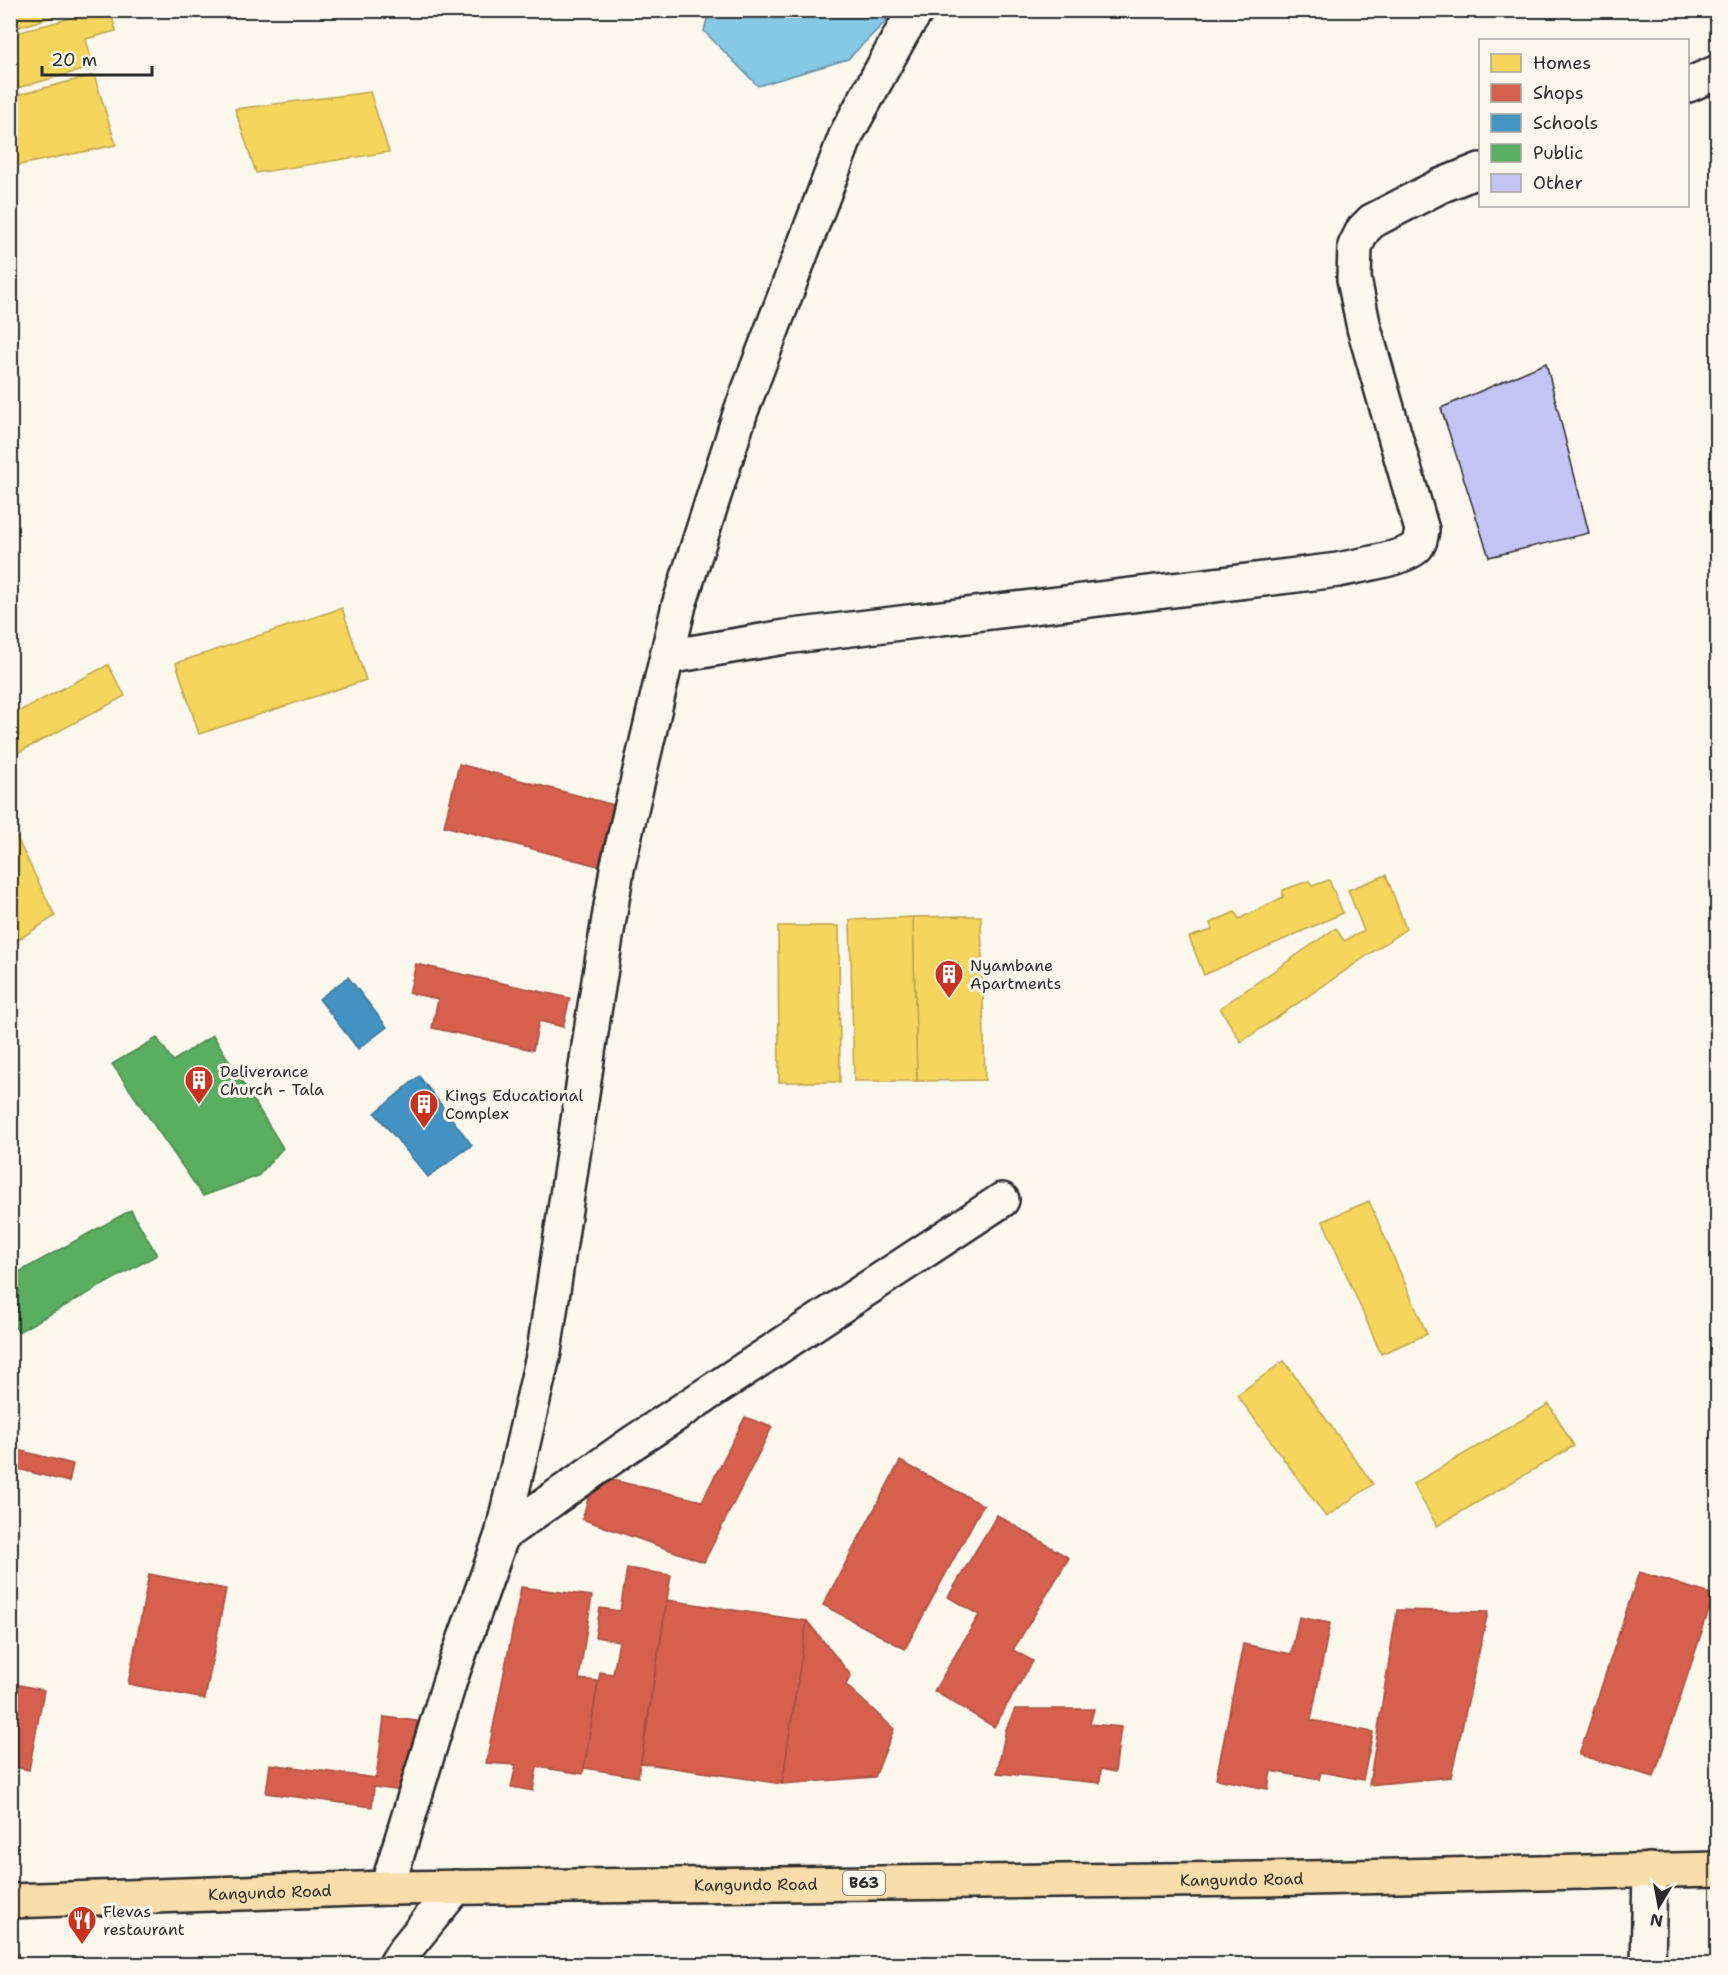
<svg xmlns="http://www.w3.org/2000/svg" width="1728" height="1975" font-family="'Shantell Sans',sans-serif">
	<rect width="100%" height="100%" fill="#fbf7ec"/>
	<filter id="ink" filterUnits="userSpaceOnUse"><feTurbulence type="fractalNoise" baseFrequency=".0167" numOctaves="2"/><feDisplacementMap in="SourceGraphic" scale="12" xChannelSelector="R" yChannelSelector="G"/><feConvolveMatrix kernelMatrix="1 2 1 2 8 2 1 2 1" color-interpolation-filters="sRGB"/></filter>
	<g filter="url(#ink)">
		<!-- water -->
		<path fill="#86c9e7" stroke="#628a9c" stroke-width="1.5" d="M 709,11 L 709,10 L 896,11 L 848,59 L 758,86 L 704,31 Z"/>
		<!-- homes -->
		<g fill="#f6d55c" stroke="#b9a24d" stroke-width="1.5">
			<path d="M 10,10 L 74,10 L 10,30 Z"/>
			<path d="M 99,10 L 110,10 L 116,31 L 86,39 L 93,67 L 10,90 L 10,35 Z"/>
			<path d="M 94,75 L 116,145 L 10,167 L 10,97 Z"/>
			<path d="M 370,92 L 389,152 L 256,173 L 235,109 Z"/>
			<path d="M 342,608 L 366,680 L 199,734 L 176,663 Z"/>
			<path d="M 108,665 L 125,696 L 10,757 L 10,716 Z"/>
			<path d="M 10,824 L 55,916 L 10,945 Z"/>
			<path d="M 1386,875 L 1406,929 L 1241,1042 L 1220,1008 L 1336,928 L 1344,941 L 1364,931 L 1348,890 Z"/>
			<path d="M 1329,880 L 1343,913 L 1204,975 L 1189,937 L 1212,930 L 1210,923 L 1235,912 L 1239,919 L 1283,897 L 1283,890 L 1309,881 L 1312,886 Z"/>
			<path d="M 968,916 L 981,916 L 985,1080 L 917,1081 L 913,917 Z"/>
			<path d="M 913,917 L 917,1081 L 854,1081 L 850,920 Z"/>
			<path d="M 778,926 L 839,926 L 840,1082 L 779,1082 Z"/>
			<path d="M 1369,1201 L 1427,1334 L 1381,1354 L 1323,1221 Z"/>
			<path d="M 1284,1361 L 1373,1484 L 1326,1517 L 1237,1395 Z"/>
			<path d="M 1549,1404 L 1574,1446 L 1437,1526 L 1413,1484 Z"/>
		</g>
		<!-- shops -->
		<g fill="#d6604d" stroke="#a35043" stroke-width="1.5">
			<path d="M 459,764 L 622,807 L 606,868 L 444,826 Z"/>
			<path d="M 416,964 L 570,998 L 563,1027 L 539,1021 L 533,1050 L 432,1028 L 438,999 L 409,993 Z"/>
			<path d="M 745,1417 L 772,1427 L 704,1562 L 582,1519 L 595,1476 L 702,1501 Z"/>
			<path d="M 10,1448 L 73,1464 L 69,1482 L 10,1467 Z"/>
			<path d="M 900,1461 L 983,1505 L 905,1649 L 823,1605 Z"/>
			<path d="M 997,1515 L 1069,1558 L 1013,1650 L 1033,1661 L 994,1727 L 934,1691 L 979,1615 L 948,1597 Z"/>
			<path d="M 627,1568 L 671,1575 L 638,1777 L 584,1768 L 600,1672 L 613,1674 L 619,1641 L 595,1637 L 600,1608 L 620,1611 Z"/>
			<path d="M 1639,1572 L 1714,1595 L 1654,1777 L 1579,1755 Z"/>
			<path d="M 149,1574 L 226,1589 L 205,1699 L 128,1684 Z"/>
			<path d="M 521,1587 L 592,1596 L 579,1679 L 598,1681 L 583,1774 L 537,1767 L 533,1791 L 511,1787 L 516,1765 L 486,1763 Z"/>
			<path d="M 667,1600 L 807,1621 L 782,1784 L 641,1763 Z"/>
			<path d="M 1397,1610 L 1488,1612 L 1451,1777 L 1369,1785 Z"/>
			<path d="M 1299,1617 L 1330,1623 L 1311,1720 L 1373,1732 L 1363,1780 L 1321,1772 L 1319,1780 L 1271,1771 L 1268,1789 L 1216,1779 L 1243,1644 L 1291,1654 Z"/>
			<path d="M 807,1621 L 851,1675 L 846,1685 L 894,1729 L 875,1777 L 782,1784 Z"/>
			<path d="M 10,1683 L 44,1690 L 29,1770 L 10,1766 Z"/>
			<path d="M 1015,1709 L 1094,1709 L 1090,1724 L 1121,1727 L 1115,1772 L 1101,1769 L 1100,1783 L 997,1773 L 1006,1729 Z"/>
			<path d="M 384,1717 L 417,1721 L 408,1792 L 374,1787 L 372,1807 L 266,1793 L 270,1764 L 376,1778 Z"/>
		</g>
		<!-- schools -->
		<g fill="#4393c3" stroke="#3c7495" stroke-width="1.5">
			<path d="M 348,977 L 387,1027 L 358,1049 L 319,999 Z"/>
			<path d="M 419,1076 L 472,1145 L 428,1177 L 375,1113 Z"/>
		</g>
		<!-- public -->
		<g fill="#5aae61" stroke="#4c8751" stroke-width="1.5">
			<path d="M 213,1035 L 283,1148 L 258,1176 L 203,1196 L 112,1064 L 157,1038 L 173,1061 Z"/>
			<path d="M 131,1210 L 157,1255 L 18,1332 L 10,1319 L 10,1277 Z"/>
		</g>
		<!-- building -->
		<path fill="#c4c3f6" stroke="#2b2b2b" stroke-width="1.5" d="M 1546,363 L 1589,533 L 1489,557 L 1441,408 Z"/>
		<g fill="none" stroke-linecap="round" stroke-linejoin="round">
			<!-- minor casing -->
			<g stroke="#2b2b2b" stroke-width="38">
				<g id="minor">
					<path d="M 1688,85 L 1718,72"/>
					<path d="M 667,657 L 785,637 L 1338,570 C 1355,566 1405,559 1416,547 C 1420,543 1421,536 1422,530 L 1364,328 L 1354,279 L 1355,246 L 1363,230 L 1372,221 L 1440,186 L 1480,170"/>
					<path d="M 502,1535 L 634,1442 L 1002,1200"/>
					<path d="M 387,1888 L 451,1677 L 502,1535 L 544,1352 L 594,1012 L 617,869 L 679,605 L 741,411 L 847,133 L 903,31 L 917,10"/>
					<path d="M 1648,1964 L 1650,1870"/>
				</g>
			</g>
			<!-- tertiary casing -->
			<g stroke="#2b2b2b" stroke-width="38">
				<path id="tertiary" d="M 396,1964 L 404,1951 L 456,1887"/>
			</g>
			<!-- trunk casing -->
			<g stroke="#2b2b2b" stroke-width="38">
				<g id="trunk">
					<path id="s1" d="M 10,1901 L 387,1888 L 1263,1879 L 1718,1869"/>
				</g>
			</g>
			<!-- minor -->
			<use href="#minor" stroke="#fbf7ec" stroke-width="33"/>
			<!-- tertiary -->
			<use href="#tertiary" stroke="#fbf7ec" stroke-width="33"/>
			<!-- trunk -->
			<use href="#trunk" stroke="#f9ddab" stroke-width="33"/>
		</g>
	</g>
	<!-- icons -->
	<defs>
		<g id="building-pin" transform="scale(1.5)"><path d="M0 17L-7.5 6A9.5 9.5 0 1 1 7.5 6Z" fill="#c8321e" stroke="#fbf7ec"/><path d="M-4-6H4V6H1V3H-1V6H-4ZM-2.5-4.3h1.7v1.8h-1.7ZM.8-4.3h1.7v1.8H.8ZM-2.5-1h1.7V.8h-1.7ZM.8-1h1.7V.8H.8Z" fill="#fff"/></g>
		<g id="restaurant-pin" transform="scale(1.5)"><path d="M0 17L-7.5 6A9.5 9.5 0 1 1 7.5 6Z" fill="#c8321e" stroke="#fbf7ec"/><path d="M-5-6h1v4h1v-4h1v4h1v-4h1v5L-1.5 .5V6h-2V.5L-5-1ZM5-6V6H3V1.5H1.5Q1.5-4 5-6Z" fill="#fff"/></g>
	</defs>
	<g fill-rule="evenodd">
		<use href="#building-pin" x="949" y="974"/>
		<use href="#building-pin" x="199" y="1080"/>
		<use href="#building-pin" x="424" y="1104"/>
		<use href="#restaurant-pin" x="82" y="1920"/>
	</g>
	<g text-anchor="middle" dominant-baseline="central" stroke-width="6" stroke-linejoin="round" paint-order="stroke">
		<!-- shield labels -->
		<rect fill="#fbf7ec" stroke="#696865" stroke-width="1.5" x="843" y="1871" width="42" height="24" rx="4.5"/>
		<g font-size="15" font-weight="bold" fill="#2b2b2b">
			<text x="864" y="1883">B63</text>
		</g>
		<!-- poi labels -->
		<g font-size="16" fill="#2b2b2b" stroke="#fbf7ec" text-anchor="start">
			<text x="970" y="965">Nyambane<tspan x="970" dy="18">Apartments</tspan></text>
			<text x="220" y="1071">Deliverance<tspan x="220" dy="18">Church - Tala</tspan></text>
			<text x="445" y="1095">Kings Educational<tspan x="445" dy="18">Complex</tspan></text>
			<text x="103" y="1911">Flevas<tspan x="103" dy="18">restaurant</tspan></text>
		</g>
		<!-- street labels -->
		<g font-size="16" fill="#2b2b2b" stroke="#fbf7ec">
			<text stroke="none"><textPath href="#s1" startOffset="1232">Kangundo Road</textPath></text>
			<text stroke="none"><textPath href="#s1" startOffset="746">Kangundo Road</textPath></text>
			<text stroke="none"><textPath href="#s1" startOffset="260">Kangundo Road</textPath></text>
		</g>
	</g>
	<!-- margin -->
	<rect width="1728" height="1975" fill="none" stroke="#fbf7ec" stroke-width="36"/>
	<rect x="18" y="18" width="1692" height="1939" fill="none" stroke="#2b2b2b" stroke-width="2" filter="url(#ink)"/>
	<!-- legend -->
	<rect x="1479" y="39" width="210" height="168" fill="#fbf7ec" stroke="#a8a59f" stroke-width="1.5"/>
	<rect x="1491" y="54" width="30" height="18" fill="#f6d55c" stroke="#a8a59f" stroke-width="1.5"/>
	<text x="1533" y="69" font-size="18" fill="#2b2b2b">Homes</text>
	<rect x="1491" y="84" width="30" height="18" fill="#d6604d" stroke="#a8a59f" stroke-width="1.5"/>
	<text x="1533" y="99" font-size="18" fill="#2b2b2b">Shops</text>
	<rect x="1491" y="114" width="30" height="18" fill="#4393c3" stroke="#a8a59f" stroke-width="1.5"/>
	<text x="1533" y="129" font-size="18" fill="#2b2b2b">Schools</text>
	<rect x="1491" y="144" width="30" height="18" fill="#5aae61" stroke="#a8a59f" stroke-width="1.5"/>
	<text x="1533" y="159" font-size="18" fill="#2b2b2b">Public</text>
	<rect x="1491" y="174" width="30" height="18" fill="#c4c3f6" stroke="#a8a59f" stroke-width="1.5"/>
	<text x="1533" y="189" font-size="18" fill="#2b2b2b">Other</text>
	<!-- north arrow -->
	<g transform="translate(1659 1906) rotate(190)" stroke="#fbf7ec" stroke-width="4.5" paint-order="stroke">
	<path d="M0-4.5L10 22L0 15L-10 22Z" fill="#2b2b2b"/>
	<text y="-9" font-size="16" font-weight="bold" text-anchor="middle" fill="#2b2b2b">N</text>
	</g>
	<!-- scale -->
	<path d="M42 66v9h110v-9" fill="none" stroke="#2b2b2b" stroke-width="3"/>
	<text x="51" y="66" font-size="18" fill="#2b2b2b" stroke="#fbf7ec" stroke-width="4.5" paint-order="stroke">20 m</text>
</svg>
